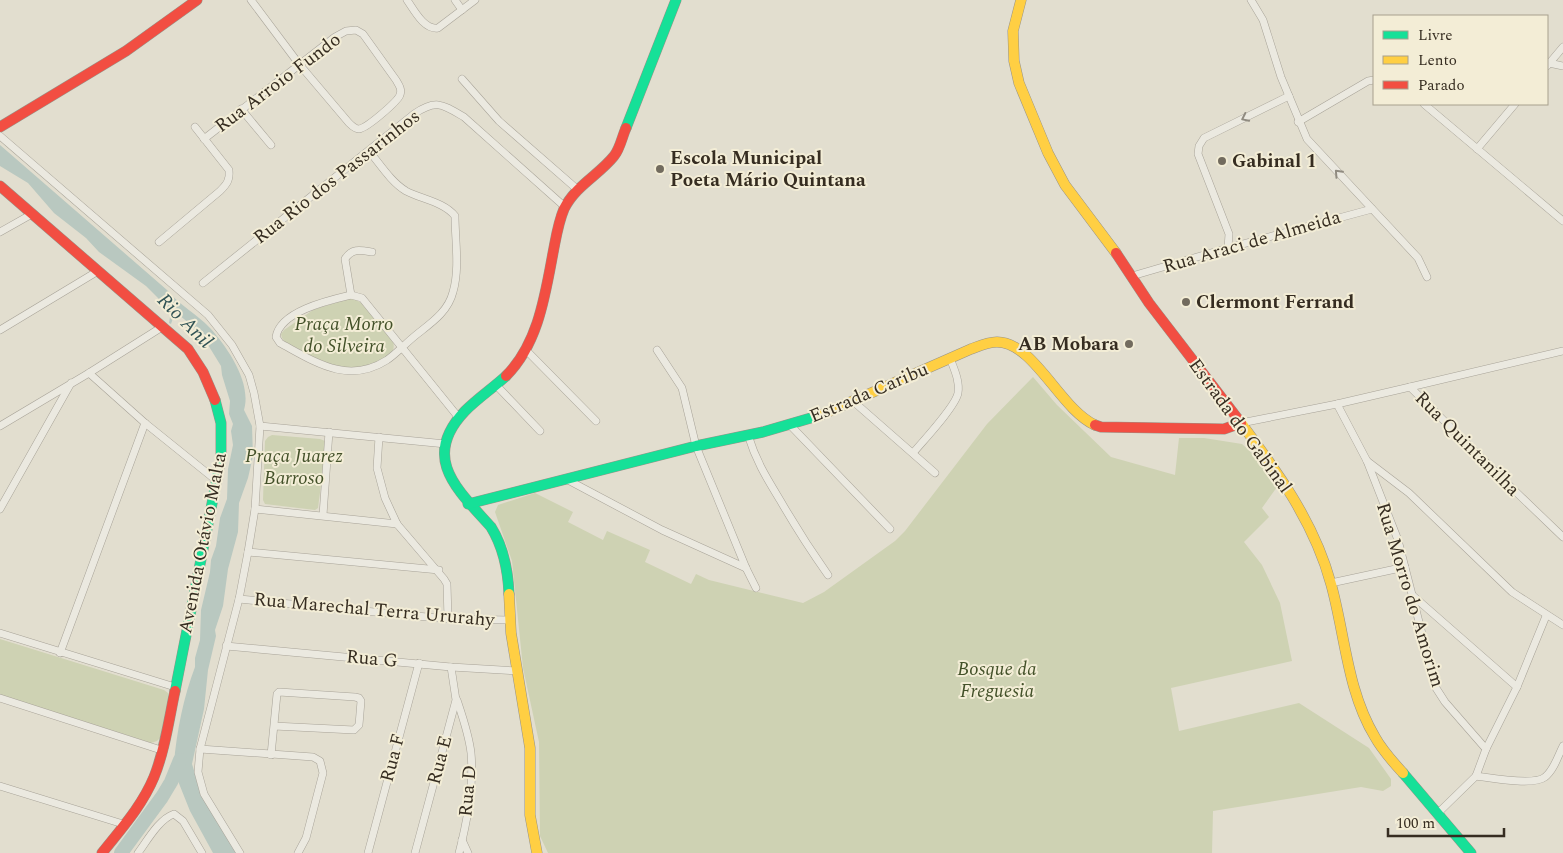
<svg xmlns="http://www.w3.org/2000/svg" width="1563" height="853" font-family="Spectral,serif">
	<rect width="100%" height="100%" fill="#e2decf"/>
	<!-- green -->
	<g fill="#ced2b3">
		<path d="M 350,298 L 355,299 L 361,303 L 393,341 C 395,349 393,353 386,357 C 348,381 320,360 285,342 L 282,338 L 281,334 L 284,330 L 313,310 Z"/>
		<path d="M 1033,377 L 1057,405 L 1111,457 L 1175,475 L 1179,438 L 1204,438 L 1242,444 L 1254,455 L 1277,487 L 1262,508 L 1269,517 L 1244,542 L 1262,565 L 1280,603 L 1292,661 L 1171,688 L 1179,731 L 1299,703 L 1369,748 L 1391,779 L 1391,786 L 1383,791 L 1361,787 L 1213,811 L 1212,853 L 548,853 L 540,836 L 539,742 L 523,668 L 512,561 L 495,512 L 498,505 L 535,493 L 573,512 L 568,522 L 603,540 L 607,531 L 650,550 L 645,562 L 691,584 L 696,574 L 709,580 L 803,603 L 824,592 L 895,541 L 905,531 L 987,424 Z"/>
		<path d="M 272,435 L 320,439 L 325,441 L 326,446 L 318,508 L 315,510 L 265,504 L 263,500 L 265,441 L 268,437 Z"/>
		<path d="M 0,639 L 164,690 L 168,693 L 169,698 L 161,737 L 157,741 L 151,743 L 0,695 Z"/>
	</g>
	<!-- water -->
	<path fill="#b9c8c0" d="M 0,145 L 167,290 C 180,306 197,314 210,328 C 228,348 252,383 244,410 L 252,426 L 253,456 L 248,478 L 239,503 L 238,532 L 228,569 L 223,606 L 215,630 L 216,636 L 208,670 L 204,709 L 192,764 L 198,783 L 236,853 L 213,853 L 190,811 L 176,776 L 173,777 C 175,740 182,701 195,667 L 195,658 L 200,640 L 201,610 L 210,572 L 211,560 L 216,546 L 220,518 L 227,499 L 228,469 L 233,445 L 231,431 L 233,424 L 229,414 L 230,401 L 222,375 L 221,366 L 205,340 L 189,323 L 175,312 L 171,324 L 169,323 L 171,311 L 146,286 L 99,252 L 86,238 L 54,213 L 28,183 L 0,166 Z"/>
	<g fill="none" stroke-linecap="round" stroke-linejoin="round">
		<!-- river -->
		<path stroke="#b9c8c0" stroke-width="14" d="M 121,853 L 162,797 L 171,782 L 180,760"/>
		<!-- street casing -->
		<g stroke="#a8a398" stroke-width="8">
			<g id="street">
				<path d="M 407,0 C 414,10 424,30 438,28 L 475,0"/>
				<path d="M 455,0 L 462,10"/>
				<path d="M 1251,0 L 1263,20 L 1281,77 L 1307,139 L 1418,258 L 1427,277"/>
				<path d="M 1549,63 L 1563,66"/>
				<path d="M 1547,66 L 1563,47"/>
				<path d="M 462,79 L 499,121 L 578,190"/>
				<path d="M 1424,104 L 1563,221"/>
				<path d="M 241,109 L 271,145"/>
				<path d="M 1298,122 L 1368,81 L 1374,80"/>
				<path d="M 0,136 L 208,315 L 232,345 L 249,375 L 254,393 L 260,426 L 255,509 L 248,552 L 239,599 L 200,749 L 198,772 L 204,794 L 240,853"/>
				<path d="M 204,139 L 335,37 L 346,31 L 356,30 L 363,34 L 396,80 C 399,85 402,89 400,95 C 397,102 367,128 359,129 C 356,129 351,125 349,123 L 299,64 L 251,0"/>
				<path d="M 1477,149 L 1515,104"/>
				<path d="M 369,151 C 380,164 391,182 406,191 C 421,199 444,202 455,216 C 455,240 460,268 453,292 C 448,312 431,323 416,335 C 406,343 397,353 387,360 C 348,385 315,362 280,343 L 276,337 C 280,311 330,300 351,295 L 362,298 L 459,418"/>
				<path d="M 0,232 L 32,214"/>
				<path d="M 159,242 L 220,191 C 227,184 230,180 229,170 L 195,127"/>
				<path d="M 1228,248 L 1229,234 L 1198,154 L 1199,146 L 1204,138 L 1289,96"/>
				<path d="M 1132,276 L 1228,248 L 1372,209"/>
				<path d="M 203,283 L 414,114 C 436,99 442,104 464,117 L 565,207"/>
				<path d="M 351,295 L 345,259 C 352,248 360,250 372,252"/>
				<path d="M 0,330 L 98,271"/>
				<path d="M 525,349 L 596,421"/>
				<path d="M 657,350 L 682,388 L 696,446 L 746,568 L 756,588"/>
				<path d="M 89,373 L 145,423 L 217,481"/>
				<path d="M 496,385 L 540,431"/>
				<path d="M 1410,387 L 1563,351"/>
				<path d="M 854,402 L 935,473"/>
				<path d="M 1337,404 L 1367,461 L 1398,540 L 1436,688 L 1445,702 L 1486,749"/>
				<path d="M 1241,423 L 1337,404 L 1410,387 L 1515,491 L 1563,537"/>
				<path d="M 790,425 L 890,529"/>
				<path d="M 0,426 L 89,373 L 162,327"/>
				<path d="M 260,426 L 446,444"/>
				<path d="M 748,435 C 756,461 766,477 780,500 C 795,526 811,551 828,575"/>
				<path d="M 379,437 L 377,468 L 385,498 L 397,524 L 444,579 L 447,584 L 448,619"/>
				<path d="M 913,453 C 923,441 956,406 958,393 C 960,381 954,369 950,358"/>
				<path d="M 1367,461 L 1409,493 L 1512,592 L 1563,625"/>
				<path d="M 566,479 L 662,530 L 746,568"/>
				<path d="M 0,509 L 71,383"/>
				<path d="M 255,509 L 397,524"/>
				<path d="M 323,515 L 329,432"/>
				<path d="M 248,552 L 439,570"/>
				<path d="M 1331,583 L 1405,567"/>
				<path d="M 1412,595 L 1517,687"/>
				<path d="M 239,599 L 448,619 L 510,620"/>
				<path d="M 0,633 L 175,687"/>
				<path d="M 226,646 L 451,667 L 518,671"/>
				<path d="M 60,653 L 145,423"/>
				<path d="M 0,698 L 161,750"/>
				<path d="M 457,700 C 463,718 469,735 471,753 C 474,785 467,822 459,853"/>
				<path d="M 200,749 L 313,757 L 320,761 L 323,773 L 306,838 L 298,853"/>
				<path d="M 271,755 L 277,694 L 279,692 L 355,697 L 359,698 L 361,701 L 359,725 L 354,730 L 274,726"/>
				<path d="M 1476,776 C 1491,778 1534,786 1545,777 C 1554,770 1558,756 1563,746"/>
				<path d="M 0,786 L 123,824"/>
				<path d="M 1437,814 L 1476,776 L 1486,749 L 1517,687 L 1546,616"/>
				<path d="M 462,840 L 468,853"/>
				<path d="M 138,853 C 147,841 159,819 174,814 L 183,821 L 202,853"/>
				<path d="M 368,853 L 419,663"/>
				<path d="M 415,853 L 456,700 L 451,667"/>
			</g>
		</g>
		<!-- fast casing -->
		<g stroke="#989388" stroke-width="11">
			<g id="fast">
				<path d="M 626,128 L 676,0"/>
				<path d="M 506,376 C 493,388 478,398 465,411 C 420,458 458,490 491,527 C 504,548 508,570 509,594"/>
				<path d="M 468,504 L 696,446 L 763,432 L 821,415"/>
				<path d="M 175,691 L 221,458 L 221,423 L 215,400"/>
				<path d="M 1403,773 L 1471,853"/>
			</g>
		</g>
		<!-- slow casing -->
		<g stroke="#989388" stroke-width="11">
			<g id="slow">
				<path d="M 1021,0 L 1013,31 L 1014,61 L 1019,83 L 1048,153 L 1065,185 L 1116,253"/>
				<path d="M 821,415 L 971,349 C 979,346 988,342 997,342 C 1034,342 1060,409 1095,425"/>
				<path d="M 1238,419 C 1276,470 1314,521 1331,584 C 1345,634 1347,691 1375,737 C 1382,750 1393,762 1403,773"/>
				<path d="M 509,594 L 511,633 L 530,748 L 530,815 L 537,853"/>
			</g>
		</g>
		<!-- jam casing -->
		<g stroke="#989388" stroke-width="11">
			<g id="jam">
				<path d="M 0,127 L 126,51 L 197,0"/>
				<path d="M 0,186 L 188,349 L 203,372 L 215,400"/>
				<path d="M 1116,253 L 1149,303 L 1238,419"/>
				<path d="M 506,376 C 538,344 545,296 553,253 C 556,238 558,223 564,209 C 575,186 599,175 614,156 C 620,149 622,137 626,128"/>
				<path d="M 1095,425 L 1101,427 L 1224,429 L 1241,423"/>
				<path d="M 102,853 C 121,829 142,806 154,777 C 165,750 169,719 175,691"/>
			</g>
		</g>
		<!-- street -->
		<use href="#street" stroke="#ebe9e0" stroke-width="7"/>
		<!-- fast -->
		<use href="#fast" stroke="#16e098" stroke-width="10"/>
		<!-- slow -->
		<use href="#slow" stroke="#ffcf43" stroke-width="10"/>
		<!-- jam -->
		<use href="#jam" stroke="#f24e42" stroke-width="10"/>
	</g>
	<!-- one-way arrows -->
	<defs><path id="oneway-chevron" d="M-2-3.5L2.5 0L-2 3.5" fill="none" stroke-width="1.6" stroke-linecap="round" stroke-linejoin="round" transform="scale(1.25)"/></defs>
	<g stroke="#908b80">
		<use href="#oneway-chevron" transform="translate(1245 118) rotate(154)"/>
		<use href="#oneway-chevron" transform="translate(1338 173) rotate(-133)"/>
	</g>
	<!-- markers -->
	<g fill="#726b5e" stroke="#f3edd6" stroke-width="2">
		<circle cx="1222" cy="161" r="5"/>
		<circle cx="660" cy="169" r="5"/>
		<circle cx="1186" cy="302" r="5"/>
		<circle cx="1129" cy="344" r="5"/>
	</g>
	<g text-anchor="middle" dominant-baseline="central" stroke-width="4" stroke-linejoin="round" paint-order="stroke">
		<!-- street labels -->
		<g font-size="19" fill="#362d21" stroke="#f3edd6">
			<text transform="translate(278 83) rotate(-37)">Rua Arroio Fundo</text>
			<text transform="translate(337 177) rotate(-38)">Rua Rio dos Passarinhos</text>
			<text transform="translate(1252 242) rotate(-16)">Rua Araci de Almeida</text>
			<text transform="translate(869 393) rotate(-23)">Estrada Caribu</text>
			<text transform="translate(1240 426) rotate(54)">Estrada do Gabinal</text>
			<text transform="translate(1467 444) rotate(45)">Rua Quintanilha</text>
			<text transform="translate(203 543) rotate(-79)">Avenida Otávio Malta</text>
			<text transform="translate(1410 595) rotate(73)">Rua Morro do Amorim</text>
			<text transform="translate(374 610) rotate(5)">Rua Marechal Terra Ururahy</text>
			<text transform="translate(372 659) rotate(5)">Rua G</text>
			<text transform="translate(393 758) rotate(-75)">Rua F</text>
			<text transform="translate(440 760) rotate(-75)">Rua E</text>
			<text transform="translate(468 791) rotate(-85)">Rua D</text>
		</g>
		<!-- poi labels -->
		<g font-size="19" font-weight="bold" fill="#362d21" stroke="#f3edd6" text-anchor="start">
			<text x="670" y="158">Escola Municipal<tspan x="670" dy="22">Poeta Mário Quintana</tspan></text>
			<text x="1232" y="161">Gabinal 1</text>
			<text x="1196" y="302">Clermont Ferrand</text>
			<text x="1119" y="344" text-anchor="end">AB Mobara</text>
		</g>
		<!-- park labels -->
		<g font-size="19" font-style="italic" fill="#435129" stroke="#f3edd6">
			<text x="344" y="324">Praça Morro<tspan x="344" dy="22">do Silveira</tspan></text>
			<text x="294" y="456">Praça Juarez<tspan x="294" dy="22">Barroso</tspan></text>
			<text x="997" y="669">Bosque da<tspan x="997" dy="22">Freguesia</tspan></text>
		</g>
		<!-- water labels -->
		<g font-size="20" font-style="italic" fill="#315355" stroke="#f3edd6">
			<text transform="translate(185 321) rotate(45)">Rio Anil</text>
		</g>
	</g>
	<!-- legend -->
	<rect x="1373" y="15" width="175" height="90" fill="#f3edd6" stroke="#a7a08e"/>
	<rect x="1383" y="31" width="25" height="8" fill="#16e098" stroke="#a7a08e"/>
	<text x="1418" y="40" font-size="15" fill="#362d21">Livre</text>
	<rect x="1383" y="56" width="25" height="8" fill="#ffcf43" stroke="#a7a08e"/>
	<text x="1418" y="65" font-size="15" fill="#362d21">Lento</text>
	<rect x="1383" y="81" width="25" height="8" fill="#f24e42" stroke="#a7a08e"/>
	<text x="1418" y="90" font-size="15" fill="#362d21">Parado</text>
	<!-- scale -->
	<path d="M1388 828v8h116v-8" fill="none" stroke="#362d21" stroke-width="2.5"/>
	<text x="1396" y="828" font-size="15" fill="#362d21" stroke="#f3edd6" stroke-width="4" paint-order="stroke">100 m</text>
</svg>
